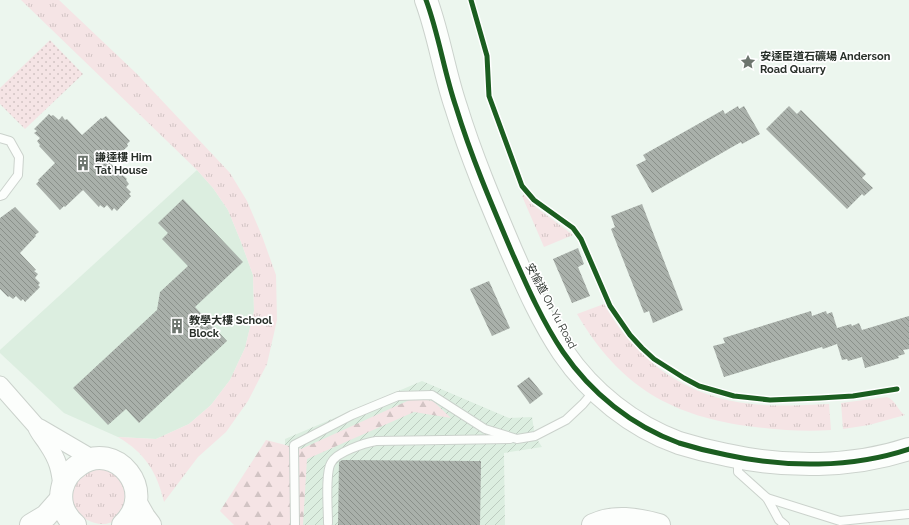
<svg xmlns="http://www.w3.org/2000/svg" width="909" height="525" font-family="Raleway,'Noto Sans TC',sans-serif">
	<defs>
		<pattern id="industrial-furrows" width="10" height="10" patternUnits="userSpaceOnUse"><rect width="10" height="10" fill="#dceee0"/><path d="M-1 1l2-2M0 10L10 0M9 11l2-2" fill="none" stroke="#bdccc0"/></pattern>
		<pattern id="grass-tufts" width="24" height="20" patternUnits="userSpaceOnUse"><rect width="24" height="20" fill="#f5e4e5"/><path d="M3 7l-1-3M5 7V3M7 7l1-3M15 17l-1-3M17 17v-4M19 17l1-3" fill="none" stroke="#d2c4c4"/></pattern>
		<pattern id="forest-firs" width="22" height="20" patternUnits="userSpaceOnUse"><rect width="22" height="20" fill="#f5e4e5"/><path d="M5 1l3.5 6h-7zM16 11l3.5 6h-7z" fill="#d2c4c4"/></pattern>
		<pattern id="park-dots" width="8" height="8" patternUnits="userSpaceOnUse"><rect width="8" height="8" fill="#f5e4e5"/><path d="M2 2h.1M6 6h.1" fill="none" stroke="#d2c4c4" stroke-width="1.8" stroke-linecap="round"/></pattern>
		<pattern id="building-back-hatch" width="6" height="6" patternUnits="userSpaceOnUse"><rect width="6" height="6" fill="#a9b0aa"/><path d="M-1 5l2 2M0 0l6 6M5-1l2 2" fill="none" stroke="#8a908a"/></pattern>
	</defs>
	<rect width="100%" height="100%" fill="#ecf6ee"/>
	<!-- built -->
	<path fill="#dceee0" d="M 197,170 L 213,188 L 228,210 L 241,242 L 253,275 L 254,311 L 245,348 L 230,380 L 211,405 L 189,424 L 156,439 L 118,437 L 64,413 L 0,353 L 0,350 Z"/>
	<!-- industrial -->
	<path fill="url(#industrial-furrows)" d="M 422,381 L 509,418 L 532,417 L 535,436 L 542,447 L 504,453 L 505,525 L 284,525 L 285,439 Z"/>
	<!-- grass -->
	<g fill="url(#grass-tufts)">
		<path d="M 21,0 L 59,0 L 137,74 L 230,173 L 247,201 L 262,236 L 276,275 L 277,320 L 267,364 L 248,401 L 226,432 L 198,457 L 164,502 C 157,472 145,453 118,437 L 156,439 L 189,424 L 211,405 L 230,380 L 245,348 L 254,311 L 253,275 L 241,242 L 228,210 L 213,188 L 197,170 Z"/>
		<path d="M 524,195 L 533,205 L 573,235 L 544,247 L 522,196 Z"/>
		<path d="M 604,304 C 636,361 687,398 752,404 C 778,407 804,405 829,404 L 831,430 C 805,432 781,430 755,427 C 672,417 620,387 577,314 Z"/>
		<path d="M 887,397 C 896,400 897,410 905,415 L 869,425 L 843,429 L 841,403 Z"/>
		<path d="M 97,468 L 115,472 L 129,496 C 126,501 120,517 116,520 C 113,522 107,524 104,524 C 77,525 59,492 80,475 C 85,472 92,470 97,468 Z"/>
	</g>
	<!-- forest -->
	<path fill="url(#forest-firs)" d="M 414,398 L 433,401 L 451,418 L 414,412 L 307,459 L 303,525 L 234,525 L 220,511 L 266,440 L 301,449 Z"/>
	<!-- park -->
	<path fill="url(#park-dots)" d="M 50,40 L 83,74 L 25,129 L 0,104 L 0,88 Z"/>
	<!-- building -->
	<g fill="url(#building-back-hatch)">
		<path d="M 738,106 L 739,109 L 744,106 L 760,134 L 742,144 L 741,142 L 652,193 L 636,165 L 646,160 L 643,155 L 723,110 L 725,114 Z"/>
		<path d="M 789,106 L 797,114 L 801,110 L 866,174 L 862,178 L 873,188 L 864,196 L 862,194 L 847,209 L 766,129 Z"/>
		<path d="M 49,114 L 51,116 L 53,115 L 59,120 L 62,116 L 65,120 L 67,119 L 82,135 L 101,118 L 102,119 L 106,116 L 130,141 L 127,144 L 128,146 L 110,163 L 127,179 L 126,180 L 129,184 L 126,187 L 131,192 L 129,194 L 131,196 L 117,211 L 114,208 L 112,211 L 107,205 L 104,208 L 100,205 L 99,207 L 83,190 L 65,207 L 64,206 L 60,210 L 36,184 L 39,181 L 38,180 L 55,163 L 39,146 L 40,145 L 37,141 L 40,138 L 34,133 L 37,131 L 34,129 Z"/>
		<path d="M 183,199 L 243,262 L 195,307 L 227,341 L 139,423 L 126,409 L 108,425 L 73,388 L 157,310 L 160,292 L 188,266 L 162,239 L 168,233 L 158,223 Z"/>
		<path d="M 642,204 L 683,310 L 653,323 L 649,311 L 644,313 L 611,229 L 615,227 L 611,216 Z"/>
		<path d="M 15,207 L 39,232 L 35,235 L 36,236 L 20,253 L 36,270 L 34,271 L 38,274 L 35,278 L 40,283 L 38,285 L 40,287 L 25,302 L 23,299 L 21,301 L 16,296 L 13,299 L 9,296 L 8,297 L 0,289 L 0,218 Z"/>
		<path d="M 578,248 L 584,264 L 578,267 L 590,296 L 572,303 L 553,259 Z"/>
		<path d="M 489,281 L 510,328 L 492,336 L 470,289 Z"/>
		<path d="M 811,311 L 812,316 L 826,311 L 827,314 L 832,312 L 837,328 L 851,324 L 852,326 L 859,323 L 862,330 L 909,316 L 909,349 L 903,350 L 905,354 L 898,356 L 899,358 L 865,368 L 862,357 L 848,361 L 847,359 L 842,360 L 837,344 L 823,349 L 822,347 L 724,377 L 713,346 L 725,343 L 723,338 Z"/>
		<path d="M 529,377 L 543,394 L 530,404 L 517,386 Z"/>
		<path d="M 342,460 L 481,461 L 480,525 L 338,525 L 339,462 Z"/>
	</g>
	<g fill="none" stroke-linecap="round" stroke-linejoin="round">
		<!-- lane casing -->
		<g stroke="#cbd2cc" stroke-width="10">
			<g id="lane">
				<path d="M 0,138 L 10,141 L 19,157 L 18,175 L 3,195 L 0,196"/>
				<path d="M 738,459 L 738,472 L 767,498 L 779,520 L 785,525"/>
				<path d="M 767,498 L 840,521 L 909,514"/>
				<path d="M 328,523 C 328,509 325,473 331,463 C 336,452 365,443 376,441 L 510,439"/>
				<path d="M 295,525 L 294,445 L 352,415 L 398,396 L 432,395 L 485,429 L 517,439 L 535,436 L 566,420 L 583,404 L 594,391"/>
			</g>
		</g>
		<!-- street casing -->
		<g stroke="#cbd2cc" stroke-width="19">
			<g id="street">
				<path d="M 0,385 L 36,426 C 39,434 44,438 48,445 C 58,460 60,469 62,486"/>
				<path d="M 40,428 L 93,459"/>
			</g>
		</g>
		<!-- secondary casing -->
		<g stroke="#cbd2cc" stroke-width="24">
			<g id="secondary">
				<path d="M 426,0 C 439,35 444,72 456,107 C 471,156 491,203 511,250 C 526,284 542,321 563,352 C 591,393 632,426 679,443 C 695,448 711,452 727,455 C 786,468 852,468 909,449"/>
				<path d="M 136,503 L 144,517 L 150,525"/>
				<path d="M 31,525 L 46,516 L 61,499"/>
				<path d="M 75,525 C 65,516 59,503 62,489 C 64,479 70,471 79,465 C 115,439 159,491 123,525"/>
				<path d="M 593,525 C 614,515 637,519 659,525"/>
			</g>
		</g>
		<!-- lane -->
		<use href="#lane" stroke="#fcfefc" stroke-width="8"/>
		<!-- street -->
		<use href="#street" stroke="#fcfefc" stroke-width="17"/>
		<!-- secondary -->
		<use href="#secondary" stroke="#fcfefc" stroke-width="22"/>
		<!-- cycleway casing -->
		<g stroke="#fff" stroke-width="8">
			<g id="cycleway">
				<path d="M 426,0 C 439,35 444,72 456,107 C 471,156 491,203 511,250 C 526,284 542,321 563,352 C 591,393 632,426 679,443 C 695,448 711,452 727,455 C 786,468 852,468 909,449"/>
				<path d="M 471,0 L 487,56 L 489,96 L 522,186 L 534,200 L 573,228 L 581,239 L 610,306 L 630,335 L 642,348 L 654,359 L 684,378 L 699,386 L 734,396 L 770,400 L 820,398 L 853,396 L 897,389"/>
			</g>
		</g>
		<!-- cycleway -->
		<use href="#cycleway" stroke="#1b5e20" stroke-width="5"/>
	</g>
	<!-- icons -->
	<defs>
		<g id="sight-bare" transform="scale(1.2)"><path d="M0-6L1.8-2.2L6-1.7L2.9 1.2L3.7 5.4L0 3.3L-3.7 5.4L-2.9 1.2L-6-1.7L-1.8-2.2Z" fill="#6d756e" stroke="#fff" stroke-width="2.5" paint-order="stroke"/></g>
		<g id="building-bare" transform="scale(1.2)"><path d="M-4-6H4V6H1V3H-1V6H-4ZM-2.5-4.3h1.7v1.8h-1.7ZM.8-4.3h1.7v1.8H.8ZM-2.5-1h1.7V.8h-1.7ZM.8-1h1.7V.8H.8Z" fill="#6d756e" stroke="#fff" stroke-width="2.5" paint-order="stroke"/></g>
	</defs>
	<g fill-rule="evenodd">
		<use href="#sight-bare" x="748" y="62"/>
		<use href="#building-bare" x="83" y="163"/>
		<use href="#building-bare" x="177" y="326"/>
	</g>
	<g text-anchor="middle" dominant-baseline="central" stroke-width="3.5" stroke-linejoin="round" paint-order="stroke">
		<!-- poi labels -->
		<g font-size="11" font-weight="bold" fill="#282f29" stroke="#fff" text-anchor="start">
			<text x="760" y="56">安達臣道石礦場 Anderson<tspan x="760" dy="13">Road Quarry</tspan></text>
			<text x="95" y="157">謙達樓 Him<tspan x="95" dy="13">Tat House</tspan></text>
			<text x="189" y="320">教學大樓 School<tspan x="189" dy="13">Block</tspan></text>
		</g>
		<!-- street labels -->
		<g font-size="11" fill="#282f29" stroke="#fff">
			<text transform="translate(551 306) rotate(62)">安愉道 On Yu Road</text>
		</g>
	</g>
</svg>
